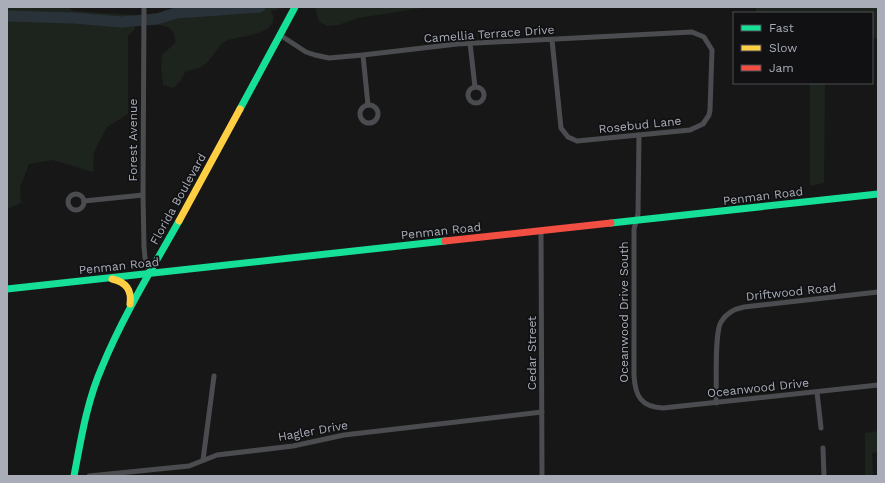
<svg xmlns="http://www.w3.org/2000/svg" width="885" height="483" font-family="'Work Sans',sans-serif">
	<rect width="100%" height="100%" fill="#171717"/>
	<!-- green -->
	<g fill="#1d241e">
		<path d="M 7,7 L 69,7 L 72,11 L 135,15 L 135,29 L 128,36 L 128,114 L 107,127 L 94,152 L 93,172 L 53,160 L 29,164 L 20,187 L 21,203 L 7,209 Z"/>
		<path d="M 179,7 L 287,7 L 271,11 C 285,36 234,35 224,42 C 216,48 211,62 201,67 C 196,69 191,70 186,71 L 180,81 L 173,88 L 163,85 L 161,66 L 162,55 L 175,43 C 177,27 164,25 152,24 L 152,13 L 166,13 L 172,9 Z"/>
		<path d="M 304,7 L 428,7 L 359,18 L 338,25 L 327,26 L 319,21 L 315,8 Z"/>
		<path d="M 756,7 L 878,7 L 878,38 L 872,39 L 872,13 L 756,13 Z"/>
		<path d="M 810,83 L 825,83 L 824,183 L 810,186 Z"/>
		<path d="M 878,431 L 878,452 L 872,453 L 873,476 L 865,476 L 865,433 Z"/>
	</g>
	<g fill="none" stroke-linecap="round" stroke-linejoin="round">
		<!-- river -->
		<path stroke="#2a3239" stroke-width="11" d="M 7,16 L 74,18 L 121,22 L 157,19 L 176,13 L 260,7"/>
		<!-- street -->
		<g stroke="#4b4c50" stroke-width="5">
			<path d="M 144,7 L 143,195 L 144,247 L 145,258 L 150,273"/>
			<path d="M 280,35 L 306,52 L 315,55 L 329,58 L 363,55 L 457,44 L 692,32 L 704,37 L 712,50 L 710,110 L 709,115 L 703,124 L 690,130 L 577,141 L 568,137 L 561,128 L 552,40"/>
			<path d="M 470,43 L 475,87"/>
			<path d="M 363,55 L 368,105"/>
			<circle cx="476" cy="95" r="8"/>
			<circle cx="369" cy="114" r="9"/>
			<path d="M 639,135 L 638,214 L 634,229 L 634,375 C 635,396 641,407 663,408 L 878,385"/>
			<circle cx="76" cy="202" r="8"/>
			<path d="M 84,201 L 143,195"/>
			<path d="M 541,230 L 542,476"/>
			<path d="M 817,392 L 821,428"/>
			<path d="M 716,403 C 717,386 714,333 721,322 C 726,313 734,309 744,307 L 878,292"/>
			<path d="M 823,448 L 824,476"/>
			<path d="M 203,460 L 214,376"/>
			<path d="M 89,476 L 189,466 L 217,455 L 293,446 L 344,435 L 542,412"/>
		</g>
		<!-- fast -->
		<g stroke="#16e098" stroke-width="7">
			<path d="M 240,109 L 295,7"/>
			<path d="M 611,223 L 878,194"/>
			<path d="M 7,289 L 445,241"/>
			<path d="M 74,476 C 81,439 87,401 102,367 C 123,316 152,269 179,221"/>
		</g>
		<!-- slow -->
		<g stroke="#ffcf43" stroke-width="7">
			<path d="M 179,221 L 240,109"/>
			<path d="M 112,279 C 126,282 132,290 130,304"/>
		</g>
		<!-- jam -->
		<path stroke="#f24e42" stroke-width="7" d="M 445,241 L 611,223"/>
	</g>
	<g text-anchor="middle" dominant-baseline="central" stroke-width="3.5" stroke-linejoin="round" paint-order="stroke">
		<!-- street labels -->
		<g font-size="12" fill="#a8adb8" stroke="#111113">
			<text transform="translate(489 34) rotate(-4)">Camellia Terrace Drive</text>
			<text transform="translate(640 125) rotate(-6)">Rosebud Lane</text>
			<text transform="translate(133 140) rotate(-90)">Forest Avenue</text>
			<text transform="translate(763 196) rotate(-7)">Penman Road</text>
			<text transform="translate(178 199) rotate(-61)">Florida Boulevard</text>
			<text transform="translate(441 231) rotate(-6)">Penman Road</text>
			<text transform="translate(119 266) rotate(-6)">Penman Road</text>
			<text transform="translate(791 292) rotate(-6)">Driftwood Road</text>
			<text transform="translate(624 312) rotate(-90)">Oceanwood Drive South</text>
			<text transform="translate(532 353) rotate(-90)">Cedar Street</text>
			<text transform="translate(758 388) rotate(-6)">Oceanwood Drive</text>
			<text transform="translate(313 431) rotate(-10)">Hagler Drive</text>
		</g>
	</g>
	<!-- border -->
	<rect width="885" height="483" fill="none" stroke="#a8adb8" stroke-width="16"/>
	<!-- legend -->
	<rect x="733" y="12" width="140" height="72" fill="#111113" stroke="#4d4f55"/>
	<rect x="741" y="25" width="20" height="6" fill="#16e098" stroke="#4d4f55"/>
	<text x="769" y="32" font-size="12" fill="#a8adb8">Fast</text>
	<rect x="741" y="45" width="20" height="6" fill="#ffcf43" stroke="#4d4f55"/>
	<text x="769" y="52" font-size="12" fill="#a8adb8">Slow</text>
	<rect x="741" y="65" width="20" height="6" fill="#f24e42" stroke="#4d4f55"/>
	<text x="769" y="72" font-size="12" fill="#a8adb8">Jam</text>
</svg>
